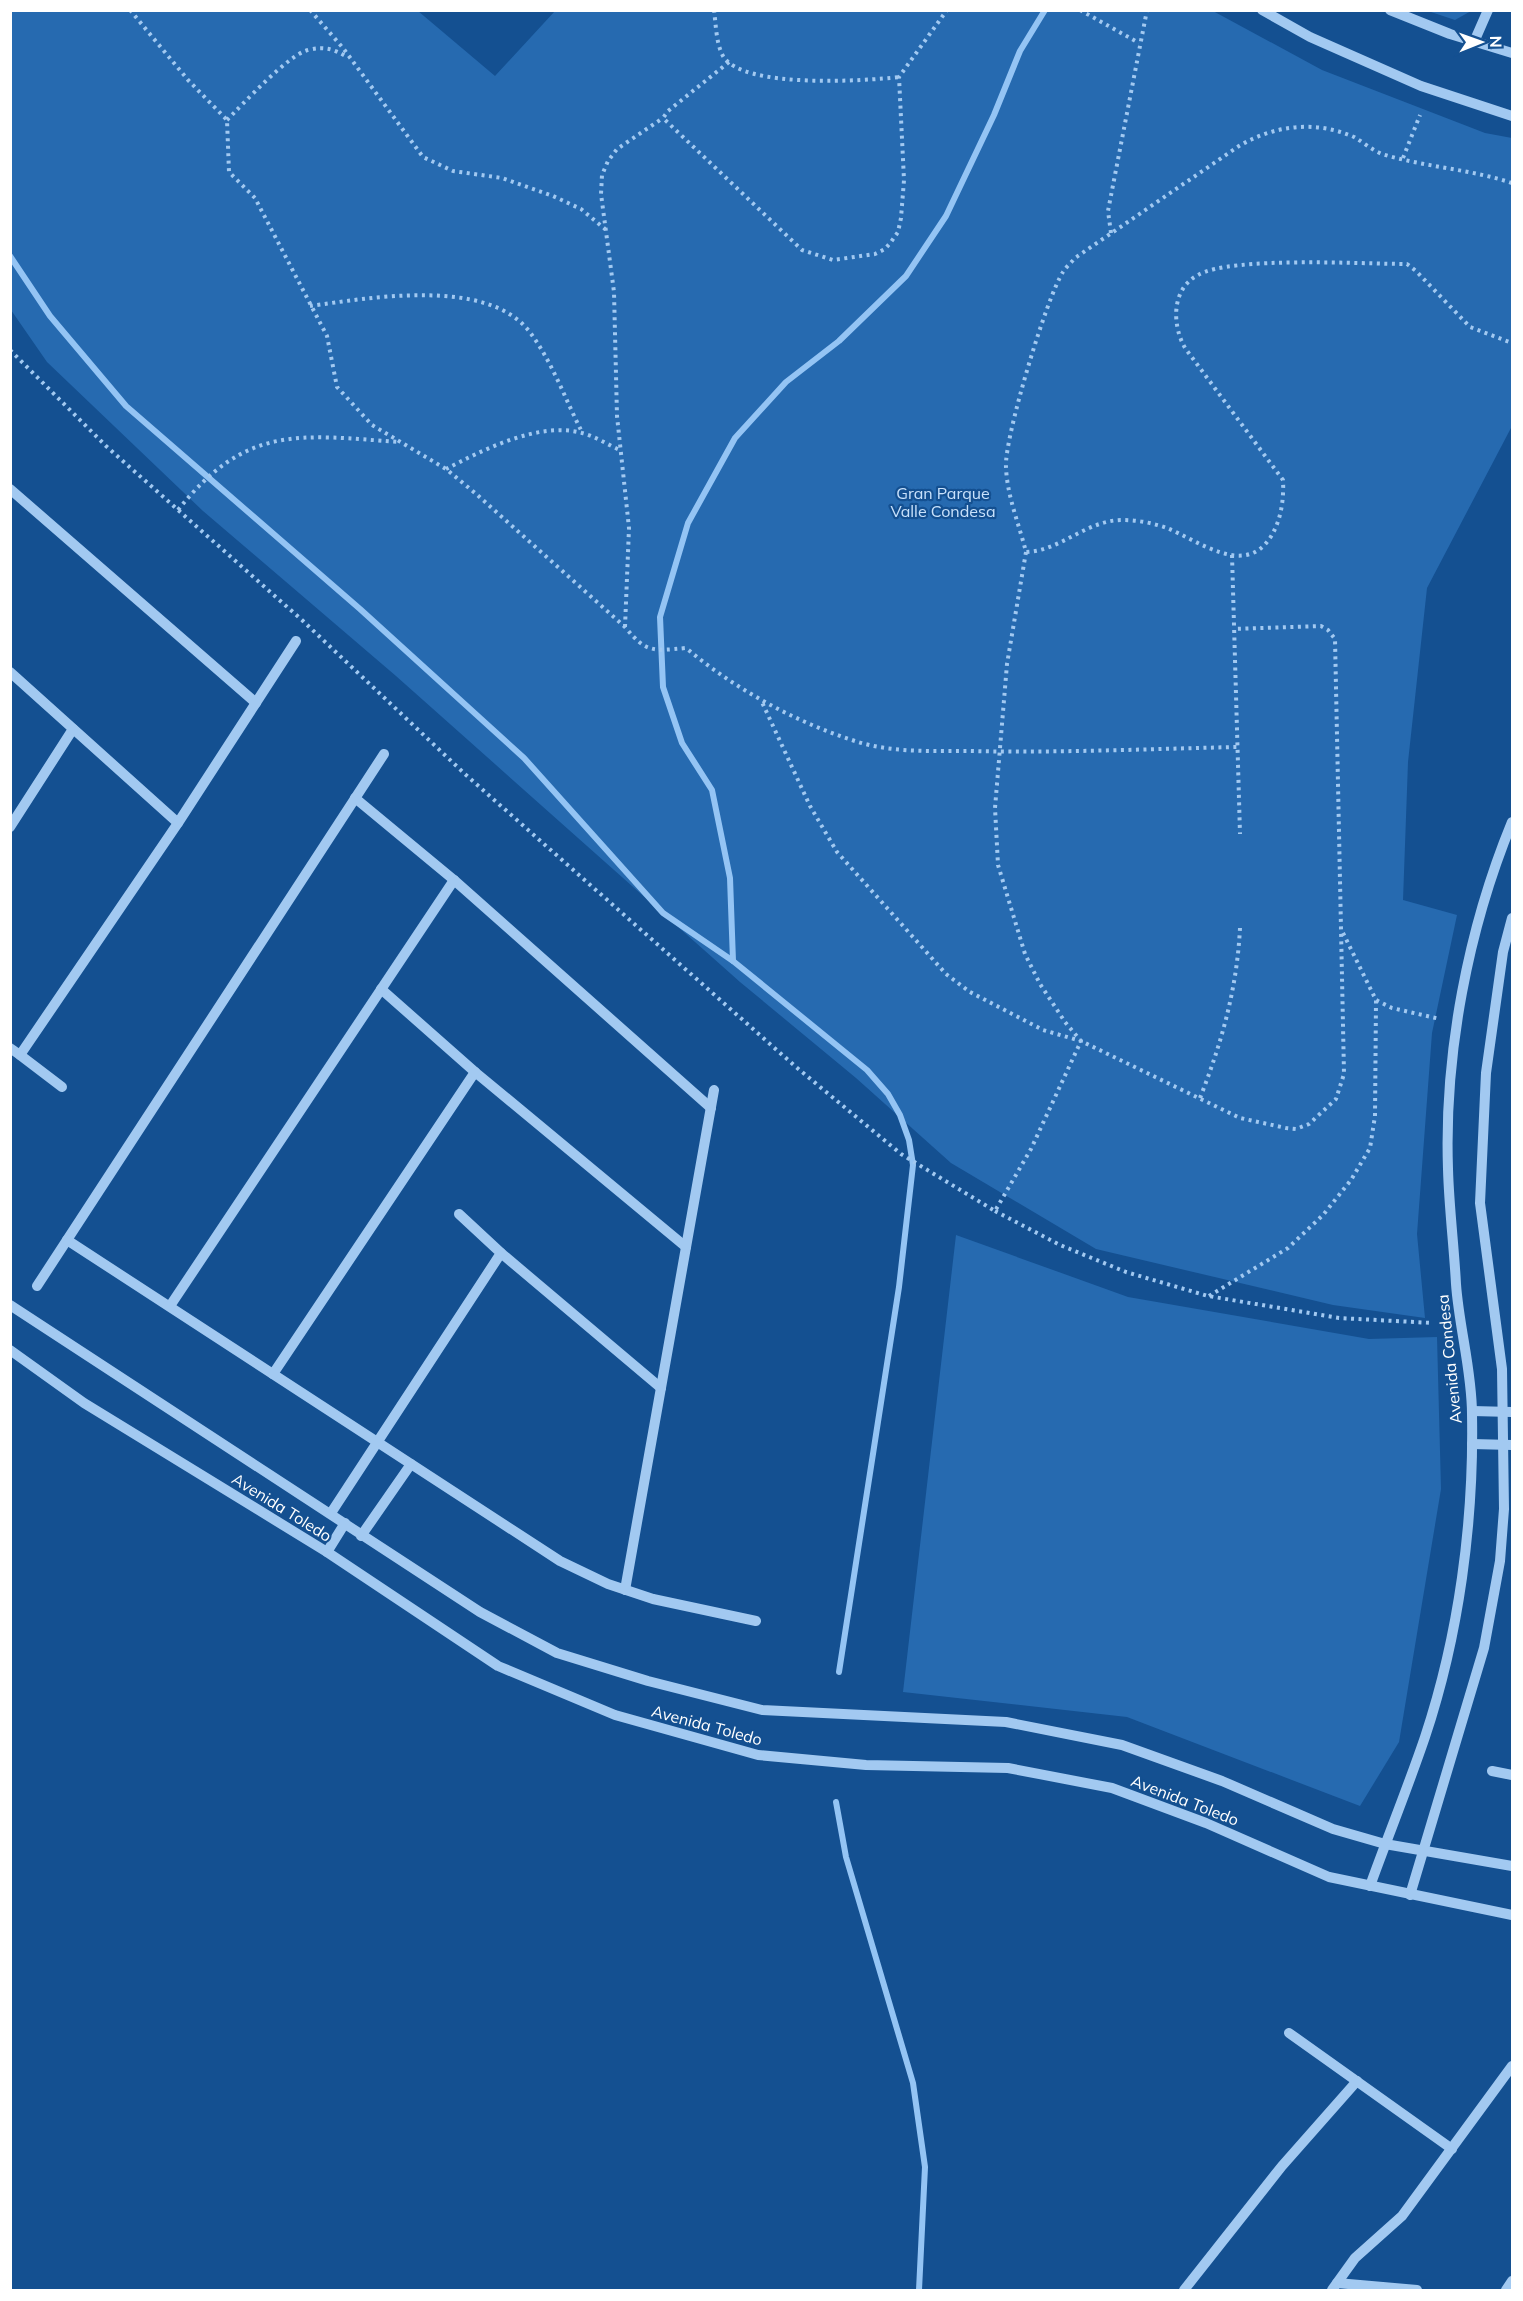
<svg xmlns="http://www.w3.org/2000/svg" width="1523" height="2301" font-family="Mulish,sans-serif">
	<rect width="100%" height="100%" fill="#145091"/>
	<!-- green -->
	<g fill="#266ab0">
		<path d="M 10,11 L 418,11 L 495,76 L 555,11 L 1213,11 L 1322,70 L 1485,133 L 1512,138 L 1512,426 L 1427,588 L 1408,762 L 1403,900 L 1457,915 L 1432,1033 L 1417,1234 L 1425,1318 L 1333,1305 L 1096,1249 L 951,1163 L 856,1078 L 740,982 L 396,676 L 203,511 L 47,362 L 11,310 Z"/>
		<path d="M 1428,11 L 1471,10 L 1471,11 L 1455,20 Z"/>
		<path d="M 956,1235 L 1128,1297 L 1369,1339 L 1437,1337 L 1441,1489 L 1399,1742 L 1360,1806 L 1127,1717 L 903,1692 Z"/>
	</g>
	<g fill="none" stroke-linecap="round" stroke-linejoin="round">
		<!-- stream -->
		<g stroke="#94c4f4" stroke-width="6">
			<path d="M 10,256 L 50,316 L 126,406 L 360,609 L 524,758 L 663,913 L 733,961"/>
			<path d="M 839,1672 L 899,1287 L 913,1165 L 909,1140 L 900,1115 L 888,1094 L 867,1070 L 733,961 L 730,878 L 712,790 L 682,743 L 663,687 L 660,617 L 688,523 L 735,438 L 786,382 L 839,341 L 906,276 L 946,216 L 994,115 L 1020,51 L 1045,10"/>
			<path d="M 836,1802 L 846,1857 L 913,2083 L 925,2167 L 919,2290"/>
		</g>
		<!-- path -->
		<g stroke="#a2c9f1" stroke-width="4" stroke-dasharray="3 4.5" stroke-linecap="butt">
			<path d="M 130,10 L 188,80 L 227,120 L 229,172 L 255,198 L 327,336 L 337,387 L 372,425 L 446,469 L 475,493 L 625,627 C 646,653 653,651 686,648 C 734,688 791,720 852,740 C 889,753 930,751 969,751 C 1058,753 1148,749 1237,747"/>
			<path d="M 310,10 L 343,48 L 423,157 L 453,171 L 502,178 L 553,196 L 581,209 L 605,229"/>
			<path d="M 714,10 C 716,25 716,43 723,56 C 742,89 865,81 899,77"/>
			<path d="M 1080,10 L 1139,43"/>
			<path d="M 729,62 L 668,111 L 663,118 L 802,250 L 833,260 L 875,254 L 885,249 L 891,242 L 898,232 L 901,218 L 904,180 L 899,77 L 947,10"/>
			<path d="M 227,120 C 242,105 289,54 308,50 C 324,46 334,49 347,57"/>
			<path d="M 1403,158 L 1420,115"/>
			<path d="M 1512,183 C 1470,169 1424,167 1382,154 C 1372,150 1363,142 1354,137 C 1315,120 1275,125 1239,146 L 1075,258 C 1071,263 1066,267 1063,272 C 1047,296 1004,439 1006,467 C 1007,496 1019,524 1026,552 C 1060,551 1087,520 1122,520 C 1137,520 1153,523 1167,528 C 1199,541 1244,577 1270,538 C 1281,521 1284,500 1283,480 L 1185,348 C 1172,325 1171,289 1198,275 C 1231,256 1362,264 1407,264 L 1416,271 L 1470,327 L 1512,343"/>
			<path d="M 1111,233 L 1108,211 L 1147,10"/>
			<path d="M 310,306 C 369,298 486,277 529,331 C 552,361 565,399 582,432"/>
			<path d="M 10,350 L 106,446 L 303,621 L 466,775 L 796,1067 L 901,1154 L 995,1211 L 1031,1149 L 1081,1041 L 1043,1030 L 970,992 L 946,974 L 837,852 L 810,806 L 761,700"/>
			<path d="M 446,469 C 483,450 539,421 582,433 C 595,436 608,445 620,450"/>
			<path d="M 178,510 C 246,424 300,435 399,442"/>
			<path d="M 1026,552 L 1007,664 L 995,808 L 998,865 L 1025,954 L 1040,984 L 1065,1022 L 1081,1041 L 1240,1118 L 1286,1128 L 1296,1129 L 1309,1124 L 1336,1099 L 1344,1074 L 1335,639 L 1328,630 L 1321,626 L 1234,629"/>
			<path d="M 1232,555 L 1240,834"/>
			<path d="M 625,627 L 629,528 L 617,416 L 614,292 L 601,194 L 602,175 L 608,161 L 617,149 L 663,118"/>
			<path d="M 1343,933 L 1376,1000 L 1392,1008 L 1440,1019"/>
			<path d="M 1200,1098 C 1222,1042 1237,988 1240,928"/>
			<path d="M 995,1211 L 1060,1245 L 1126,1272 L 1208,1296 L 1339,1318 L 1433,1323"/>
			<path d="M 1209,1296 L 1288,1248 L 1323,1215 L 1351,1180 L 1370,1148 L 1375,1116 L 1376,1000"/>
		</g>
		<!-- minor -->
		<g stroke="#a2c9f1" stroke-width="10">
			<path d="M 1262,10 L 1310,37 L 1421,86 L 1512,116"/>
			<path d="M 1390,10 L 1450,34 L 1512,53"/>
			<path d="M 1474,42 L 1488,10"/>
			<path d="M 10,489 L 256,703"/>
			<path d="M 10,672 L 178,823"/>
			<path d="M 355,798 L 454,880 L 711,1108"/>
			<path d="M 10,827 L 73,729"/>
			<path d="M 381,989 L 475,1072 L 686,1247"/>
			<path d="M 10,1048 L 20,1055 L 178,823 L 296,641"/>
			<path d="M 20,1055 L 62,1087"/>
			<path d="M 67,1240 L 560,1561 L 608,1584 L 653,1599 L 756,1621"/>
			<path d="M 501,1253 L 661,1388"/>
			<path d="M 37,1286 L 384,754"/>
			<path d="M 10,1305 L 480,1612 L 557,1653 L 648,1681 L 762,1710 L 1006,1722 L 1122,1745 L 1222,1781 L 1333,1829 L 1385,1844 L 1512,1866"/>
			<path d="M 170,1306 L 454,880"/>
			<path d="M 10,1350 L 84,1403 L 327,1552 L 498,1666 L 615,1715 L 758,1755 L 866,1765 L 1008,1768 L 1112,1788 L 1206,1823 L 1329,1877 L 1512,1915"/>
			<path d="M 273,1374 L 475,1072"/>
			<path d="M 1472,1411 L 1512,1412"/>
			<path d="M 1472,1444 L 1512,1445"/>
			<path d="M 331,1513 L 501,1253 L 459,1214"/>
			<path d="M 361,1536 L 411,1464"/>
			<path d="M 327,1552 L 345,1523"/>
			<path d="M 625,1590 L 714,1090"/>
			<path d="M 1492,1771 L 1512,1775"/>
			<path d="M 1370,1886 C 1388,1836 1408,1787 1425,1737 C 1459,1635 1474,1522 1472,1414 C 1472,1371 1459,1327 1456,1284 C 1454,1246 1449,1207 1448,1169 C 1444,1054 1468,929 1512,822"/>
			<path d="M 1410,1895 L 1484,1648 L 1500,1561 L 1504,1509 L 1502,1369 L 1480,1203 L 1486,1073 L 1503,952 L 1512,918"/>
			<path d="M 1289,2033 L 1452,2149"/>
			<path d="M 1337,2283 L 1417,2290"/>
			<path d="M 1184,2290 L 1282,2166 L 1357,2081"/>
			<path d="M 1332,2290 L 1355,2258 L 1402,2216 L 1512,2066"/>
			<path d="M 1506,2290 L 1512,2281"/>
		</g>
	</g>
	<g text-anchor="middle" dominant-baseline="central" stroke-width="4.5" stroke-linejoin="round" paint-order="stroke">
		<!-- park labels -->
		<g font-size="16" fill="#c9e2fc" stroke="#145091">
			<text x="943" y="493">Gran Parque<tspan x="943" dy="18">Valle Condesa</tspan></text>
		</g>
		<!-- street labels -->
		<g font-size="16" fill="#fff" stroke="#145091">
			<text transform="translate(1449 1359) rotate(-96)">Avenida Condesa</text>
			<text transform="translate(282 1507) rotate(32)">Avenida Toledo</text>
			<text transform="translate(707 1725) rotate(15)">Avenida Toledo</text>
			<text transform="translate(1185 1800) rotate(21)">Avenida Toledo</text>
		</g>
	</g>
	<!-- border -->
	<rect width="1523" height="2301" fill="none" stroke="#ffffff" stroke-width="24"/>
	<!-- north arrow -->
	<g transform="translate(1481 42) rotate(89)" stroke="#145091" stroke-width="4.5" paint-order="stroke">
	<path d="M0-4.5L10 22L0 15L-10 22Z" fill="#ffffff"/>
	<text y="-9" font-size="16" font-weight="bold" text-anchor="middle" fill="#ffffff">N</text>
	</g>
</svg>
